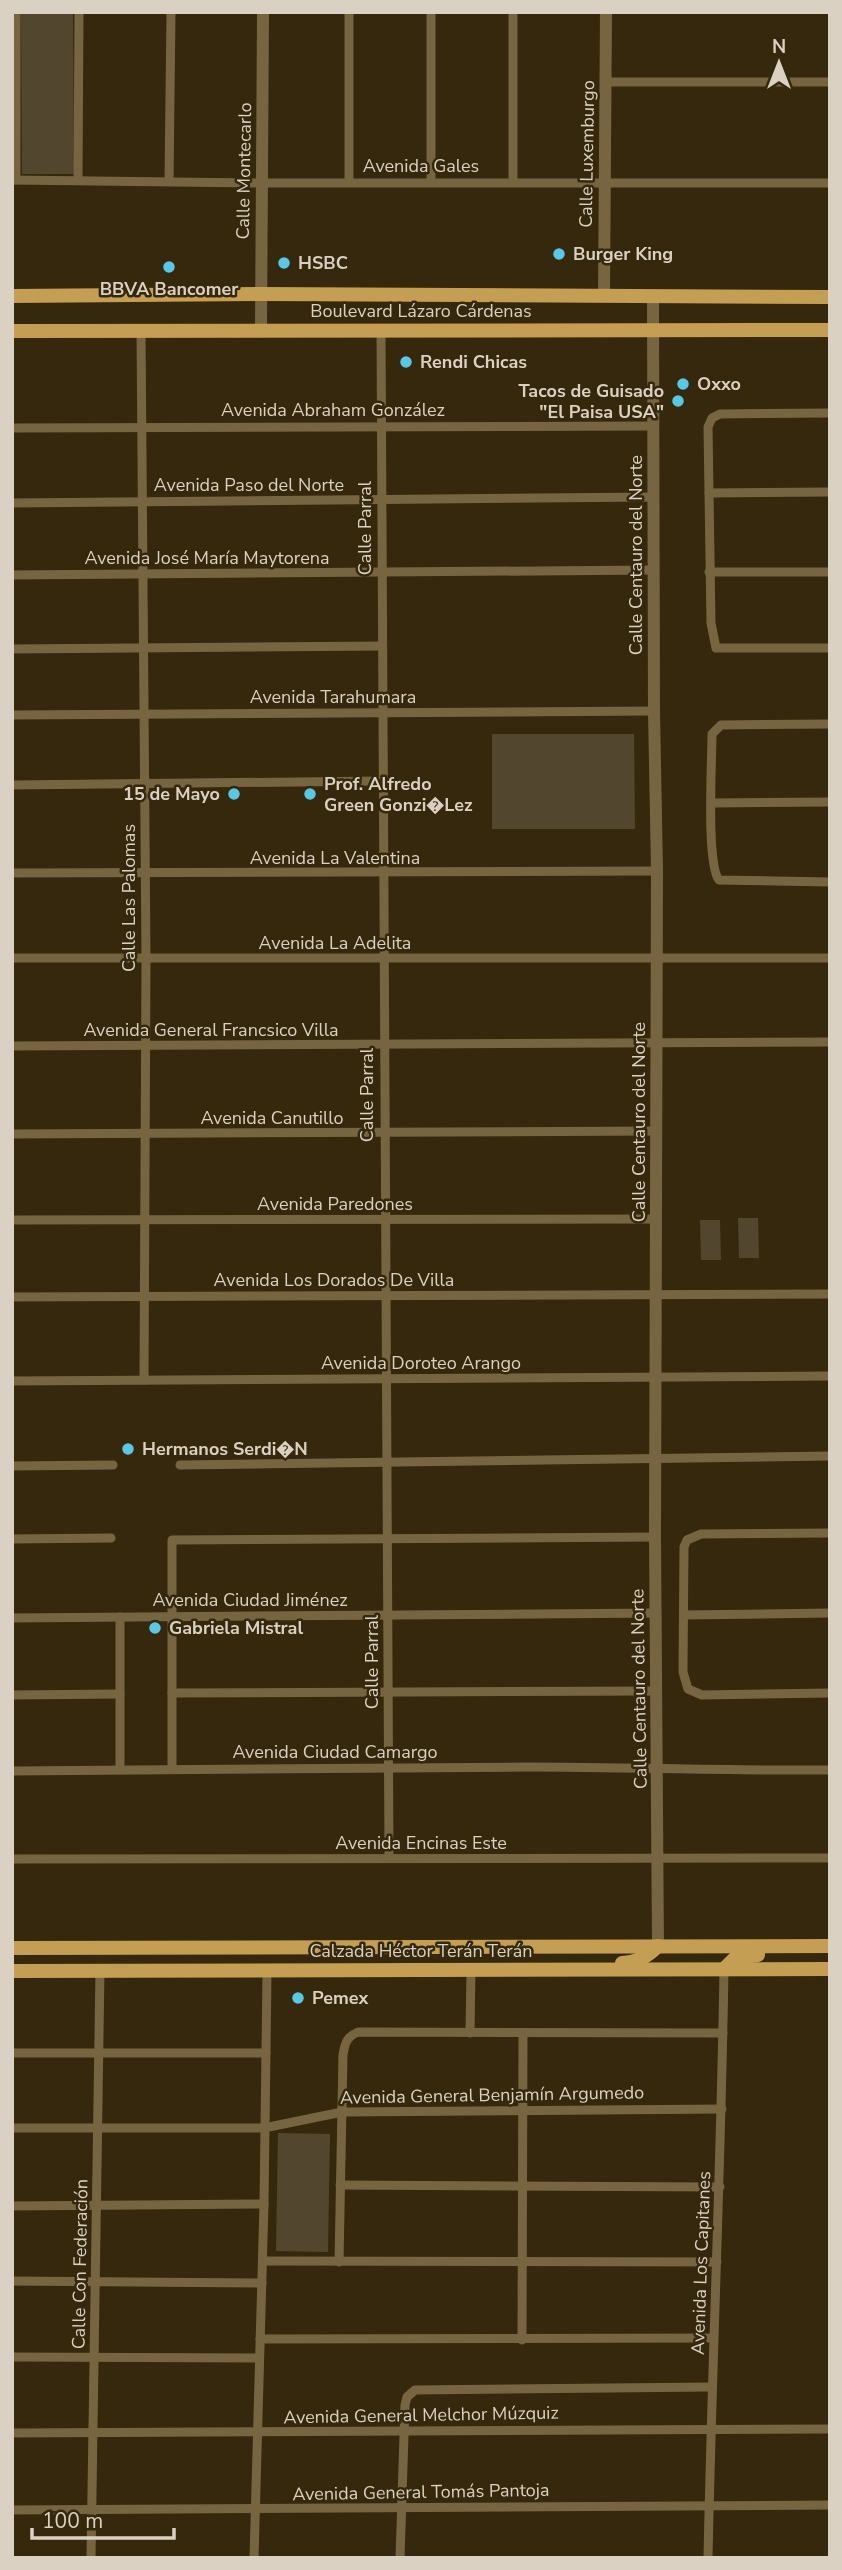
<svg xmlns="http://www.w3.org/2000/svg" width="842" height="2570" font-family="'Nunito Sans',sans-serif">
	<rect width="100%" height="100%" fill="#35280c"/>
	<!-- green -->
	<g fill="#52462f">
		<path d="M 21,12 L 73,12 L 74,174 L 22,174 Z"/>
		<path d="M 492,734 L 634,734 L 635,829 L 492,829 Z"/>
		<path d="M 738,1218 L 758,1218 L 759,1258 L 739,1258 Z"/>
		<path d="M 700,1220 L 720,1220 L 721,1260 L 701,1260 Z"/>
		<path d="M 278,2133 L 330,2134 L 328,2252 L 276,2251 Z"/>
	</g>
	<g fill="none" stroke-linecap="round" stroke-linejoin="round">
		<!-- minor -->
		<g stroke="#776542" stroke-width="9">
			<path d="M 349,12 L 349,182"/>
			<path d="M 605,82 L 830,82"/>
			<path d="M 12,180 L 263,183 L 830,183"/>
			<path d="M 16,180 L 16,12"/>
			<path d="M 78,180 L 79,12"/>
			<path d="M 169,181 L 171,12"/>
			<path d="M 431,182 L 431,12"/>
			<path d="M 513,182 L 513,12"/>
			<path d="M 141,331 L 146,959 L 144,1380"/>
			<path d="M 381,331 L 389,1858"/>
			<path d="M 830,413 L 720,414 L 712,418 L 708,427 L 711,623 L 716,648 L 830,648"/>
			<path d="M 12,428 L 653,426"/>
			<path d="M 709,493 L 830,492"/>
			<path d="M 12,503 L 653,497"/>
			<path d="M 709,572 L 830,572"/>
			<path d="M 12,575 L 654,570"/>
			<path d="M 12,649 L 382,646"/>
			<path d="M 12,715 L 654,711"/>
			<path d="M 830,724 L 721,725 L 712,734 C 712,760 706,864 719,880 L 830,882"/>
			<path d="M 12,785 L 382,781"/>
			<path d="M 713,803 L 830,802"/>
			<path d="M 12,873 L 657,871"/>
			<path d="M 12,958 L 830,958"/>
			<path d="M 12,1046 L 830,1042"/>
			<path d="M 12,1134 L 657,1131"/>
			<path d="M 12,1220 L 657,1219"/>
			<path d="M 12,1297 L 830,1294"/>
			<path d="M 12,1381 L 830,1376"/>
			<path d="M 180,1465 L 830,1456"/>
			<path d="M 12,1466 L 113,1465"/>
			<path d="M 830,1533 L 701,1534 L 687,1540 L 684,1547 L 683,1672 L 688,1689 L 702,1695 L 830,1693"/>
			<path d="M 12,1539 L 111,1538"/>
			<path d="M 685,1615 L 830,1613"/>
			<path d="M 120,1617 L 120,1769"/>
			<path d="M 12,1618 L 656,1613"/>
			<path d="M 172,1693 L 656,1691"/>
			<path d="M 12,1695 L 120,1694"/>
			<path d="M 172,1769 L 172,1540 L 655,1537"/>
			<path d="M 12,1771 C 184,1769 356,1767 527,1767 C 628,1767 729,1771 830,1770"/>
			<path d="M 12,1859 L 830,1858"/>
			<path d="M 470,2033 L 471,1970"/>
			<path d="M 12,2053 L 266,2053"/>
			<path d="M 12,2128 L 264,2128 L 342,2112 L 722,2109"/>
			<path d="M 340,2185 L 720,2187"/>
			<path d="M 12,2206 L 264,2204"/>
			<path d="M 263,2261 L 717,2262"/>
			<path d="M 339,2262 L 343,2055 C 345,2042 347,2037 358,2032 L 723,2033"/>
			<path d="M 12,2281 L 262,2283"/>
			<path d="M 260,2339 L 713,2338"/>
			<path d="M 522,2340 L 523,2034"/>
			<path d="M 12,2357 L 259,2358"/>
			<path d="M 12,2433 L 830,2429"/>
			<path d="M 12,2510 L 830,2505"/>
			<path d="M 91,2558 L 100,1970"/>
			<path d="M 254,2558 L 264,2204 L 267,1972"/>
			<path d="M 400,2558 L 405,2405 L 407,2397 L 415,2390 L 711,2387"/>
			<path d="M 708,2558 C 712,2362 721,2166 724,1969"/>
		</g>
		<!-- tertiary -->
		<g stroke="#776542" stroke-width="12">
			<path d="M 604,296 L 606,12"/>
			<path d="M 653,297 L 654,711 L 657,871 L 655,1537 L 658,1946"/>
			<path d="M 261,330 L 263,12"/>
		</g>
		<!-- primary -->
		<g stroke="#c49f53" stroke-width="14">
			<path d="M 12,296 L 261,294 L 830,297"/>
			<path d="M 12,331 L 830,330"/>
			<path d="M 12,1948 L 830,1946"/>
			<path d="M 622,1963 C 637,1962 647,1957 658,1946"/>
			<path d="M 724,1969 L 735,1958 L 758,1955"/>
			<path d="M 12,1971 L 830,1969"/>
		</g>
	</g>
	<!-- markers -->
	<g fill="#59c8e4" stroke="#35280c" stroke-width="2.5">
		<circle cx="559" cy="254" r="7"/>
		<circle cx="284" cy="263" r="7"/>
		<circle cx="169" cy="267" r="7"/>
		<circle cx="406" cy="362" r="7"/>
		<circle cx="683" cy="384" r="7"/>
		<circle cx="678" cy="401" r="7"/>
		<circle cx="234" cy="794" r="7"/>
		<circle cx="310" cy="794" r="7"/>
		<circle cx="128" cy="1449" r="7"/>
		<circle cx="155" cy="1628" r="7"/>
		<circle cx="298" cy="1998" r="7"/>
	</g>
	<g text-anchor="middle" dominant-baseline="central" stroke-width="5" stroke-linejoin="round" paint-order="stroke">
		<!-- street labels -->
		<g font-size="18" fill="#dad1c2" stroke="#35280c">
			<text transform="translate(587 154) rotate(-89)">Calle Luxemburgo</text>
			<text x="421" y="166">Avenida Gales</text>
			<text transform="translate(244 171) rotate(-89)">Calle Montecarlo</text>
			<text x="421" y="311">Boulevard Lázaro Cárdenas</text>
			<text x="333" y="410">Avenida Abraham González</text>
			<text x="249" y="485">Avenida Paso del Norte</text>
			<text transform="translate(365 528) rotate(-90)">Calle Parral</text>
			<text transform="translate(636 555) rotate(-90)">Calle Centauro del Norte</text>
			<text x="207" y="558">Avenida José María Maytorena</text>
			<text x="333" y="697">Avenida Tarahumara</text>
			<text x="335" y="858">Avenida La Valentina</text>
			<text transform="translate(129 898) rotate(-90)">Calle Las Palomas</text>
			<text x="335" y="943">Avenida La Adelita</text>
			<text x="211" y="1030">Avenida General Francsico Villa</text>
			<text transform="translate(367 1095) rotate(-90)">Calle Parral</text>
			<text x="272" y="1118">Avenida Canutillo</text>
			<text transform="translate(639 1122) rotate(-90)">Calle Centauro del Norte</text>
			<text x="335" y="1204">Avenida Paredones</text>
			<text x="334" y="1280">Avenida Los Dorados De Villa</text>
			<text x="421" y="1363">Avenida Doroteo Arango</text>
			<text x="250" y="1600">Avenida Ciudad Jiménez</text>
			<text transform="translate(372 1662) rotate(-90)">Calle Parral</text>
			<text transform="translate(639 1689) rotate(-91)">Calle Centauro del Norte</text>
			<text x="335" y="1752">Avenida Ciudad Camargo</text>
			<text x="421" y="1843">Avenida Encinas Este</text>
			<text x="421" y="1951">Calzada Héctor Terán Terán</text>
			<text transform="translate(492 2095) rotate(-1)">Avenida General Benjamín Argumedo</text>
			<text transform="translate(701 2263) rotate(-88)">Avenida Los Capitanes</text>
			<text transform="translate(80 2264) rotate(-89)">Calle Con Federación</text>
			<text transform="translate(421 2415) rotate(-1)">Avenida General Melchor Múzquiz</text>
			<text transform="translate(421 2492) rotate(-1)">Avenida General Tomás Pantoja</text>
		</g>
		<!-- poi labels -->
		<g font-size="18" font-weight="bold" fill="#dad1c2" stroke="#35280c" text-anchor="start">
			<text x="573" y="254">Burger King</text>
			<text x="298" y="263">HSBC</text>
			<text x="169" y="289" text-anchor="middle">BBVA Bancomer</text>
			<text x="420" y="362">Rendi Chicas</text>
			<text x="697" y="384">Oxxo</text>
			<text x="664" y="391" text-anchor="end">Tacos de Guisado<tspan x="664" dy="21">"El Paisa USA"</tspan></text>
			<text x="324" y="784">Prof. Alfredo<tspan x="324" dy="21">Green Gonzi�Lez</tspan></text>
			<text x="220" y="794" text-anchor="end">15 de Mayo</text>
			<text x="142" y="1449">Hermanos Serdi�N</text>
			<text x="169" y="1628">Gabriela Mistral</text>
			<text x="312" y="1998">Pemex</text>
		</g>
	</g>
	<!-- border -->
	<rect width="842" height="2570" fill="none" stroke="#dad1c2" stroke-width="28"/>
	<!-- north arrow -->
	<g transform="translate(779 63)" stroke="#35280c" stroke-width="5" paint-order="stroke">
	<path d="M0-5L12 26L0 18L-12 26Z" fill="#dad1c2"/>
	<text y="-10" font-size="19" font-weight="bold" text-anchor="middle" fill="#dad1c2">N</text>
	</g>
	<!-- scale -->
	<path d="M32 2528v10h142v-10" fill="none" stroke="#dad1c2" stroke-width="3.5"/>
	<text x="42" y="2528" font-size="21" fill="#dad1c2" stroke="#35280c" stroke-width="5" paint-order="stroke">100 m</text>
</svg>
